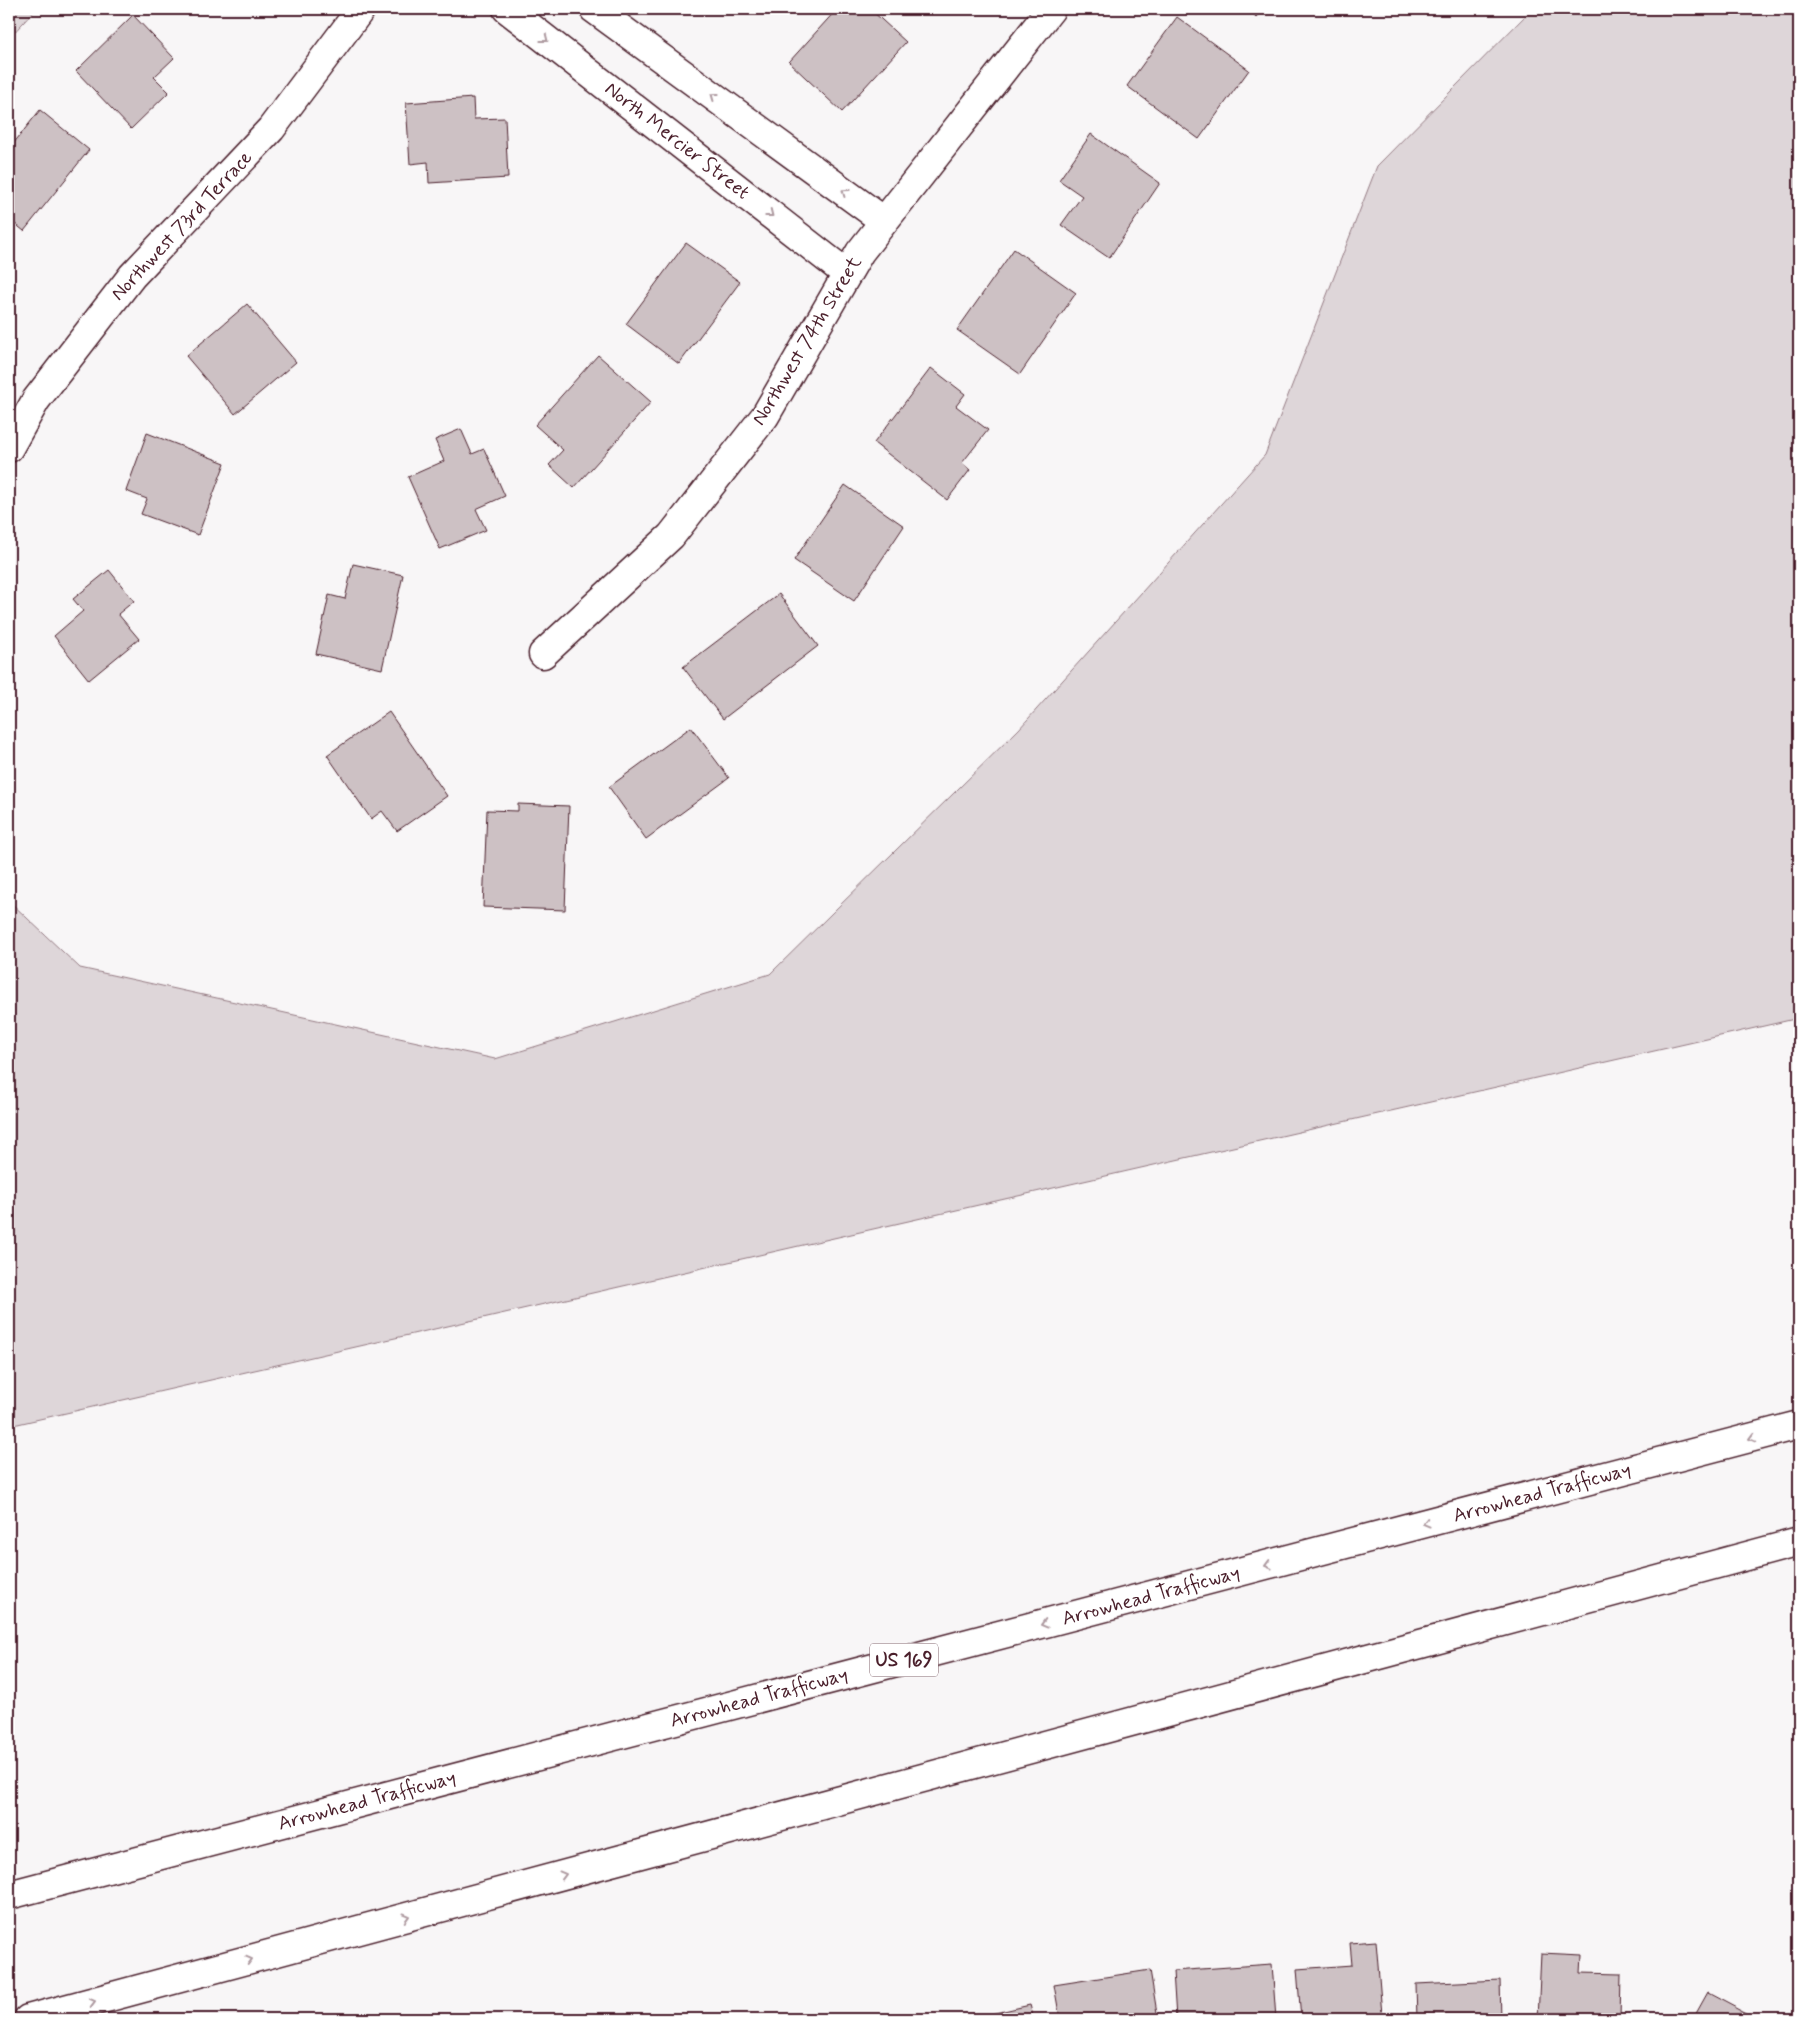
<svg xmlns="http://www.w3.org/2000/svg" width="1808" height="2028" font-family="Mynerve,sans-serif">
	<rect width="100%" height="100%" fill="#f8f6f7"/>
	<filter id="ink" filterUnits="userSpaceOnUse"><feTurbulence type="fractalNoise" baseFrequency=".02" numOctaves="2"/><feDisplacementMap in="SourceGraphic" scale="10" xChannelSelector="R" yChannelSelector="G"/><feConvolveMatrix kernelMatrix="1 2 1 2 8 2 1 2 1" color-interpolation-filters="sRGB"/></filter>
	<g filter="url(#ink)">
		<!-- green -->
		<g fill="#ded6d9" stroke="#947a82">
			<path d="M 9,9 L 36,9 L 9,38 Z"/>
			<path d="M 1532,9 L 1799,9 L 1799,1018 L 9,1426 L 9,901 L 80,968 L 495,1059 L 770,974 L 1019,729 L 1265,455 L 1377,166 Z"/>
		</g>
		<!-- building -->
		<g fill="#cdc1c4" stroke="#4a1f2b">
			<path d="M 837,9 L 870,9 L 906,42 L 842,112 L 789,62 Z"/>
			<path d="M 1248,9 L 1264,9 L 1256,17 Z"/>
			<path d="M 133,15 L 174,58 L 154,77 L 169,92 L 131,129 L 76,71 Z"/>
			<path d="M 1177,17 L 1249,70 L 1199,139 L 1127,86 Z"/>
			<path d="M 473,98 L 474,119 L 505,118 L 508,178 L 429,183 L 428,162 L 410,164 L 406,103 Z"/>
			<path d="M 40,110 L 89,150 L 24,231 L 9,219 L 9,149 Z"/>
			<path d="M 1091,134 L 1160,183 L 1109,258 L 1061,225 L 1082,196 L 1059,180 Z"/>
			<path d="M 686,243 L 740,282 L 679,364 L 626,324 Z"/>
			<path d="M 1014,249 L 1076,293 L 1020,374 L 957,330 Z"/>
			<path d="M 247,304 L 296,362 L 235,414 L 186,356 Z"/>
			<path d="M 598,355 L 651,402 L 574,488 L 549,465 L 563,450 L 535,425 Z"/>
			<path d="M 931,368 L 965,394 L 956,406 L 988,430 L 962,463 L 970,470 L 947,500 L 874,443 Z"/>
			<path d="M 461,429 L 472,454 L 484,449 L 505,496 L 476,509 L 486,530 L 440,549 L 408,477 L 444,461 L 435,440 Z"/>
			<path d="M 147,433 L 225,463 L 198,535 L 141,514 L 147,499 L 126,491 Z"/>
			<path d="M 845,485 L 904,526 L 854,601 L 794,560 Z"/>
			<path d="M 353,564 L 403,575 L 382,669 L 316,654 L 329,595 L 345,599 Z"/>
			<path d="M 109,570 L 134,601 L 118,614 L 139,639 L 89,680 L 54,636 L 83,611 L 73,599 Z"/>
			<path d="M 779,594 L 818,646 L 723,719 L 683,667 Z"/>
			<path d="M 389,712 L 447,796 L 397,831 L 382,811 L 371,819 L 327,755 Z"/>
			<path d="M 691,727 L 729,778 L 646,839 L 609,787 Z"/>
			<path d="M 518,804 L 569,806 L 565,910 L 483,907 L 487,810 L 518,811 Z"/>
			<path d="M 1376,1941 L 1382,2014 L 1355,2016 L 1355,2019 L 1301,2019 L 1297,1969 L 1352,1965 L 1350,1943 Z"/>
			<path d="M 1541,1953 L 1582,1955 L 1581,1973 L 1621,1974 L 1620,2019 L 1538,2019 Z"/>
			<path d="M 1272,1964 L 1276,2019 L 1176,2019 L 1173,1971 Z"/>
			<path d="M 1150,1970 L 1158,2019 L 1060,2019 L 1054,1985 Z"/>
			<path d="M 1500,1980 L 1501,2019 L 1417,2019 L 1416,1984 Z"/>
			<path d="M 1708,1992 L 1759,2019 L 1693,2019 Z"/>
			<path d="M 1030,2005 L 1034,2019 L 969,2019 Z"/>
		</g>
		<g fill="none" stroke-linecap="round" stroke-linejoin="round">
			<!-- minor casing -->
			<g stroke="#4a1f2b" stroke-width="31">
				<g id="minor">
					<path d="M 507,9 L 847,274"/>
					<path d="M 594,9 L 884,221"/>
					<path d="M 9,448 L 36,400 L 132,276 L 271,129 L 361,9"/>
					<path d="M 543,654 L 671,536 L 765,416 L 860,252 L 1051,9"/>
				</g>
			</g>
			<!-- highway casing -->
			<g stroke="#4a1f2b" stroke-width="31">
				<g id="highway">
					<path d="M 9,1895 L 1799,1425"/>
					<path d="M 28,2019 L 1799,1542"/>
				</g>
			</g>
			<!-- minor -->
			<use href="#minor" stroke="#fff" stroke-width="28"/>
			<!-- highway -->
			<use href="#highway" stroke="#fff" stroke-width="28"/>
		</g>
		<!-- one-way arrows -->
		<defs><path id="oneway-chevron" d="M-2-3.5L2.5 0L-2 3.5" fill="none" stroke-width="1.6" stroke-linecap="round" stroke-linejoin="round" transform="scale(1.25)"/></defs>
		<g stroke="#ae9aa0">
			<use href="#oneway-chevron" transform="translate(545 39) rotate(38)"/>
			<use href="#oneway-chevron" transform="translate(714 96) rotate(-144)"/>
			<use href="#oneway-chevron" transform="translate(845 192) rotate(-144)"/>
			<use href="#oneway-chevron" transform="translate(770 214) rotate(38)"/>
			<use href="#oneway-chevron" transform="translate(1752 1438) rotate(165)"/>
			<use href="#oneway-chevron" transform="translate(1426 1523) rotate(165)"/>
			<use href="#oneway-chevron" transform="translate(1268 1565) rotate(165)"/>
			<use href="#oneway-chevron" transform="translate(1044 1624) rotate(165)"/>
			<use href="#oneway-chevron" transform="translate(563 1875) rotate(-15)"/>
			<use href="#oneway-chevron" transform="translate(406 1917) rotate(-15)"/>
			<use href="#oneway-chevron" transform="translate(249 1960) rotate(-15)"/>
			<use href="#oneway-chevron" transform="translate(92 2002) rotate(-15)"/>
		</g>
	</g>
	<g text-anchor="middle" dominant-baseline="central" stroke-width="4.5" stroke-linejoin="round" paint-order="stroke">
		<!-- shield labels -->
		<rect fill="#fff" stroke="#80626b" stroke-width="1" x="870" y="1643.5" width="68" height="33" rx="4"/>
		<g font-size="19" font-weight="bold" fill="#4a1f2b">
			<text x="904" y="1660">US 169</text>
		</g>
		<!-- street labels -->
		<g font-size="20" fill="#4a1f2b" stroke="#fff">
			<text transform="translate(677 141) rotate(38)">North Mercier Street</text>
			<text transform="translate(182 226) rotate(-47)">Northwest 73rd Terrace</text>
			<text transform="translate(807 341) rotate(-59)">Northwest 74th Street</text>
			<text transform="translate(1542 1493) rotate(-15)">Arrowhead Trafficway</text>
			<text transform="translate(1151 1596) rotate(-15)">Arrowhead Trafficway</text>
			<text transform="translate(759 1698) rotate(-15)">Arrowhead Trafficway</text>
			<text transform="translate(367 1801) rotate(-15)">Arrowhead Trafficway</text>
		</g>
	</g>
	<!-- margin -->
	<rect width="1808" height="2028" fill="none" stroke="#fff" stroke-width="30"/>
	<rect x="15" y="15" width="1778" height="1998" fill="none" stroke="#4a1f2b" stroke-width="2" filter="url(#ink)"/>
</svg>
